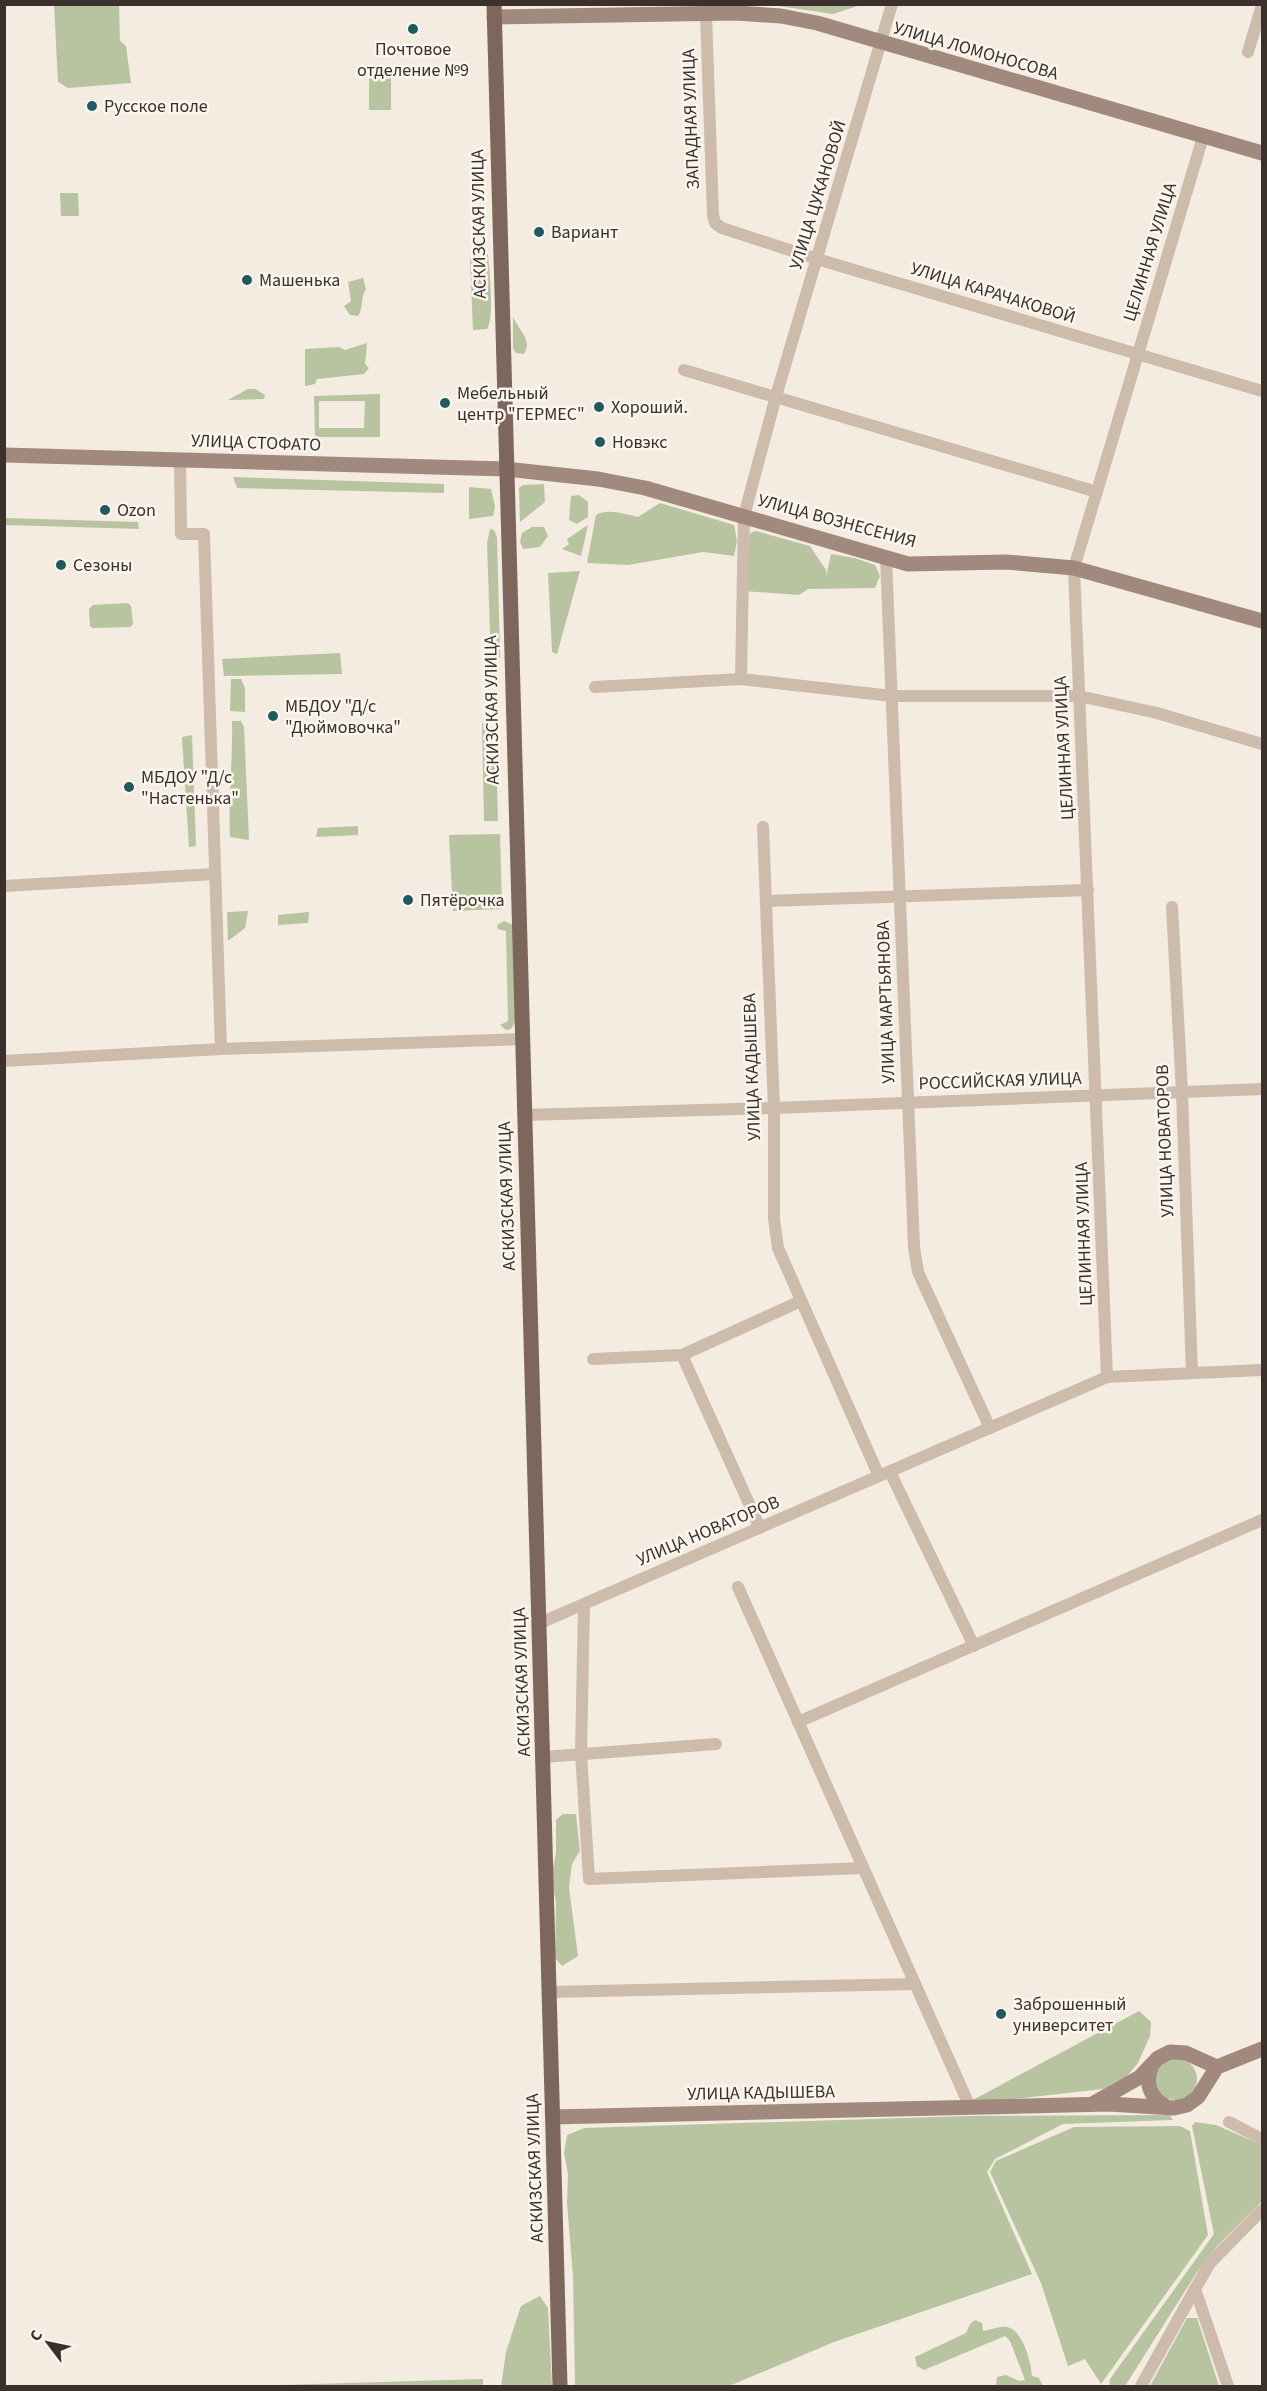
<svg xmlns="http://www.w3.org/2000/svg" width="1267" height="2391" font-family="'Source Sans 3',sans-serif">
	<rect width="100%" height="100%" fill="#f4ebe1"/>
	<!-- green -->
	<g fill="#b8c4a0" fill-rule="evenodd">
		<path d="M 54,5 L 119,5 L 120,41 L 126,46 L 131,83 L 68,88 L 58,82 Z"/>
		<path d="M 772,5 L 861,4 L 861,5 L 833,14 Z"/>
		<rect x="369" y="75" width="22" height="35"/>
		<path d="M 60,193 L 78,193 L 79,216 L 61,216 Z"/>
		<path d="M 477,250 L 488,254 C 489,272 495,315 487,329 L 473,330 L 470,259 Z"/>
		<path d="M 363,278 L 366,289 C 360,298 364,307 358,316 L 350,315 L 344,306 L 351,301 L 348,282 Z"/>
		<path d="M 513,317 C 519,330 533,341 524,354 L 516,353 L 513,349 Z"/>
		<path d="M 367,343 L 365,364 L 369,368 L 364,374 L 317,379 L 315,384 L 305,386 L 305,349 L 339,347 L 345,350 Z"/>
		<path d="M 248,389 L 255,389 L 265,395 L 264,399 L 228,400 Z"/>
		<path d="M 380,394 L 380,437 L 315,437 L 314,396 ZM 365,401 L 364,428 L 319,428 L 319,401 Z"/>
		<path d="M 233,477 L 444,484 L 444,493 L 237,488 Z"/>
		<path d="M 544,484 L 545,502 L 520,522 L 519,488 L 523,485 Z"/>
		<path d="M 469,487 L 491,489 L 495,506 L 493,516 L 469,519 Z"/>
		<path d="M 579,495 L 588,502 L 588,517 L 577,524 L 569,520 L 571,496 Z"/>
		<path d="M 660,503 L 734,525 L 737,541 L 734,556 L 703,552 L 628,565 L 587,563 L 596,515 C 607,508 626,514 638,517 Z"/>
		<path d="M 5,518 L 138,522 L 139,529 L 5,525 Z"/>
		<path d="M 588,525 L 581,556 L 562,549 L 569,544 L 567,539 Z"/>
		<path d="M 532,527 L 544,527 L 548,536 L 540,547 L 523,549 L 520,542 L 522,533 Z"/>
		<path d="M 490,529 L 494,530 L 497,537 L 500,657 L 495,664 L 491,662 L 487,543 Z"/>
		<path d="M 756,531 L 810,546 L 826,570 L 826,577 L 831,554 L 855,558 L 875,565 L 880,576 L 875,588 L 808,589 L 799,595 L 743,591 L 750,533 Z"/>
		<path d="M 580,571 L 557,654 L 552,652 L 548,573 Z"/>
		<path d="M 128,603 L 131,606 L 133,624 L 130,627 L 93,628 L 90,626 L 89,609 L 93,605 Z"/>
		<path d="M 340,653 L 342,674 L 224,676 L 222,659 Z"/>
		<path d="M 231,679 L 241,679 L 245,688 L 245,712 L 230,711 Z"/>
		<path d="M 232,721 L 241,721 L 244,727 L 249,840 L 230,837 C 228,798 233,760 232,721 Z"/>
		<path d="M 482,721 L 496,750 L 498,821 L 484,821 Z"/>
		<path d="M 192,735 L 196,846 L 189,847 L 182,737 Z"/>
		<path d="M 358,826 L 358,835 L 316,837 L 318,828 Z"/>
		<path d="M 500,834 L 502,909 L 453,911 L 449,835 Z"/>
		<path d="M 248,911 L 245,928 L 228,941 L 227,912 Z"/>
		<path d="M 309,912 L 308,923 L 278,925 L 278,915 Z"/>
		<path d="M 504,921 L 513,925 L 517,1019 L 511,1029 L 506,1030 L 500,1025 L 508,1021 L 506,931 L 498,929 L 497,925 Z"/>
		<path d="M 563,1814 L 576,1814 L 580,1851 L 572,1864 L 569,1888 L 578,1956 L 562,1966 L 555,1958 L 556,1902 L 551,1877 L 556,1853 L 556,1820 Z"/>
		<path d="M 1139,2011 L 1151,2022 L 1150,2036 L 1138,2063 L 1127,2076 L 1103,2089 L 977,2103 L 969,2102 Z"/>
		<circle cx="1176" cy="2079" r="21"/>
		<path d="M 1170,2115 L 1173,2120 L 1063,2124 L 995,2159 L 987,2172 L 1032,2274 L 834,2342 L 729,2386 L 575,2386 L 573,2276 L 567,2203 L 568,2174 L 564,2153 L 567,2135 L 584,2128 L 967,2116 Z"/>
		<path d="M 1195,2122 L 1216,2125 L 1262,2145 L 1262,2201 L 1218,2245 L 1199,2269 L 1125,2386 L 1109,2386 L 1110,2379 L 1214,2234 L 1192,2126 Z"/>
		<path d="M 1180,2126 L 1190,2131 L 1208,2235 L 1101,2384 L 1085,2359 L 1068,2366 L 1041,2283 L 990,2172 L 996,2161 L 1074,2127 Z"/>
		<path d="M 540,2296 L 548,2308 L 552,2386 L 501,2386 L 506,2352 L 521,2306 Z"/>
		<path d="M 1187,2318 L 1197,2318 L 1219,2386 L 1150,2386 Z"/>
		<path d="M 975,2320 L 982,2323 L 983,2331 C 990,2330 1001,2326 1007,2327 C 1023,2330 1031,2362 1032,2376 L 1039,2378 L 1043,2386 L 998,2386 L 996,2384 L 997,2377 L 1006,2375 L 1019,2381 L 1025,2380 L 1010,2341 L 1005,2336 L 924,2370 L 917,2366 L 915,2357 L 966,2333 L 970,2324 Z"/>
		<path d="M 483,2379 L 483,2386 L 246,2386 Z"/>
	</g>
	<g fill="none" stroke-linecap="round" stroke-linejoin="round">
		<!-- street -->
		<g stroke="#cdbbac" stroke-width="12">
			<path d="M 706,14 L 713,215 L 715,223 L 722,228 L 817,259 L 1262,391"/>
			<path d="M 1248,52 L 1262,5"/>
			<path d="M 684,370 L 1097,492"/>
			<path d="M 180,460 L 181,534 L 204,534 L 221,1049"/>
			<path d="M 886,558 L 914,1247 L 918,1272 L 990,1428"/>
			<path d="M 741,679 L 744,516 L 776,396 L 892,4"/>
			<path d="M 595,687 L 741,679 L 892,696 L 1079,696 L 1157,713 L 1262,744"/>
			<path d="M 763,827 L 774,1108 L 774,1219 L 778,1248 L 879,1476"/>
			<path d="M 4,886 L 215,874"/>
			<path d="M 766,901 L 1088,890"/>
			<path d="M 1172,907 L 1182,1092 L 1192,1373"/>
			<path d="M 4,1061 L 221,1049 L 522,1039"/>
			<path d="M 524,1115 L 774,1108 L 1262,1089"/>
			<path d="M 682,1355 L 760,1528"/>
			<path d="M 593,1359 L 682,1355 L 801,1301"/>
			<path d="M 1107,1377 L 1074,568 L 1203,137"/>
			<path d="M 890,1472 L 974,1646"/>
			<path d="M 738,1587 L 970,2107"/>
			<path d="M 584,1604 L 581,1753 L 589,1879 L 863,1868"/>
			<path d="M 540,1623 L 1107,1377 L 1262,1370"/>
			<path d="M 798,1722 L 1262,1520"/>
			<path d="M 544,1757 L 716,1744"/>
			<path d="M 550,1992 L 915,1984"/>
			<path d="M 1229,2122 L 1262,2139"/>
			<path d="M 1141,2386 L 1195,2289"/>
			<path d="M 1228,2386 L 1195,2289 L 1210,2263 L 1262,2210"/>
		</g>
		<!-- secondary -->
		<g stroke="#a18a7d" stroke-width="15">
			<path d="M 494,17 L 736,13 L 781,16 L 817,23 L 1262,153"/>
			<path d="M 4,455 L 506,469 L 598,479 L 645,488 L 908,564 L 1006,562 L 1074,568 L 1262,621"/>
			<path d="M 1151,2068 C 1145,2083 1150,2097 1164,2105"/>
			<path d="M 1094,2103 L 1140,2077 L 1158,2058 L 1170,2052 L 1186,2053 L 1217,2067"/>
			<path d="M 553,2117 L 1109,2104 L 1174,2108 L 1187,2105 L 1198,2097 L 1217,2067 L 1262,2049"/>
		</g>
		<!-- primary -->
		<path stroke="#7d675c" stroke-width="15" d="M 494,4 L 560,2386"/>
	</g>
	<!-- markers -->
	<g fill="#1f5a5e" stroke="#fbf5ee" stroke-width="2">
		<circle cx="413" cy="29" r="6"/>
		<circle cx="92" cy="106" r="6"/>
		<circle cx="539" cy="232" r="6"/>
		<circle cx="247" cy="280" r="6"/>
		<circle cx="445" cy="403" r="6"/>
		<circle cx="599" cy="407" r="6"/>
		<circle cx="600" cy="442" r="6"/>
		<circle cx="105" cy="510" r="6"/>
		<circle cx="61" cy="565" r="6"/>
		<circle cx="273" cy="716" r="6"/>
		<circle cx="129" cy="787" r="6"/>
		<circle cx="408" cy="900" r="6"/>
		<circle cx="1001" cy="2014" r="6"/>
	</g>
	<g text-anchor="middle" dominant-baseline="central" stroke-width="5" stroke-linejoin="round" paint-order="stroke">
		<!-- poi labels -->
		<g font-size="18" fill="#3b302b" stroke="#fbf5ee" text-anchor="start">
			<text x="413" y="49" text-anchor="middle">Почтовое<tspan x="413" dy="21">отделение №9</tspan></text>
			<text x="104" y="106">Русское поле</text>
			<text x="551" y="232">Вариант</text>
			<text x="259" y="280">Машенька</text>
			<text x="457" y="393">Мебельный<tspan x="457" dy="21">центр "ГЕРМЕС"</tspan></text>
			<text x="611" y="407">Хороший.</text>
			<text x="612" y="442">Новэкс</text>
			<text x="117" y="510">Ozon</text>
			<text x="73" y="565">Сезоны</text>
			<text x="285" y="706">МБДОУ "Д/с<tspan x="285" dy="21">"Дюймовочка"</tspan></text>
			<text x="141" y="777">МБДОУ "Д/с<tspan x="141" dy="21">"Настенька"</tspan></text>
			<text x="420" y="900">Пятёрочка</text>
			<text x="1013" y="2004">Заброшенный<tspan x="1013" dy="21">университет</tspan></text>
		</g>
		<!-- street labels -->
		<g font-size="18" fill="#3b302b" stroke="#fbf5ee">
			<text transform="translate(976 51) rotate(16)">УЛИЦА ЛОМОНОСОВА</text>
			<text transform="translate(691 119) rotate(-92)">ЗАПАДНАЯ УЛИЦА</text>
			<text transform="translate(818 195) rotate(-73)">УЛИЦА ЦУКАНОВОЙ</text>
			<text transform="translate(479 224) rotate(-91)">АСКИЗСКАЯ УЛИЦА</text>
			<text transform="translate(1150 252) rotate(-73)">ЦЕЛИННАЯ УЛИЦА</text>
			<text transform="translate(993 293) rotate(17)">УЛИЦА КАРАЧАКОВОЙ</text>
			<text transform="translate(256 443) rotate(2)">УЛИЦА СТОФАТО</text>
			<text transform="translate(837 521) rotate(15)">УЛИЦА ВОЗНЕСЕНИЯ</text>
			<text transform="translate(492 710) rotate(-91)">АСКИЗСКАЯ УЛИЦА</text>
			<text transform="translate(1064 748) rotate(-93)">ЦЕЛИННАЯ УЛИЦА</text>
			<text transform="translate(886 1002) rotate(-92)">УЛИЦА МАРТЬЯНОВА</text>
			<text transform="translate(752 1067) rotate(-92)">УЛИЦА КАДЫШЕВА</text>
			<text transform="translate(1000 1081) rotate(-2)">РОССИЙСКАЯ УЛИЦА</text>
			<text transform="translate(1165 1141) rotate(-92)">УЛИЦА НОВАТОРОВ</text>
			<text transform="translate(507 1196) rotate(-92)">АСКИЗСКАЯ УЛИЦА</text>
			<text transform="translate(1084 1234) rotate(-92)">ЦЕЛИННАЯ УЛИЦА</text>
			<text transform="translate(708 1531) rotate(-23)">УЛИЦА НОВАТОРОВ</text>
			<text transform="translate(522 1682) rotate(-92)">АСКИЗСКАЯ УЛИЦА</text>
			<text transform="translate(761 2093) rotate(-1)">УЛИЦА КАДЫШЕВА</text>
			<text transform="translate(535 2168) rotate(-92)">АСКИЗСКАЯ УЛИЦА</text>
		</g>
	</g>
	<!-- border -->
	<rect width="1267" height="2391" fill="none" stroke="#3b302b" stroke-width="12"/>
	<!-- north arrow -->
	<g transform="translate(48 2343) rotate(302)" stroke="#fbf5ee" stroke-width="4.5" paint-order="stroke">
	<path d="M0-4.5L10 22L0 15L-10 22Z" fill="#3b302b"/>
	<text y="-9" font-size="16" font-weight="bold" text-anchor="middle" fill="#3b302b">С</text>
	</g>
</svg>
